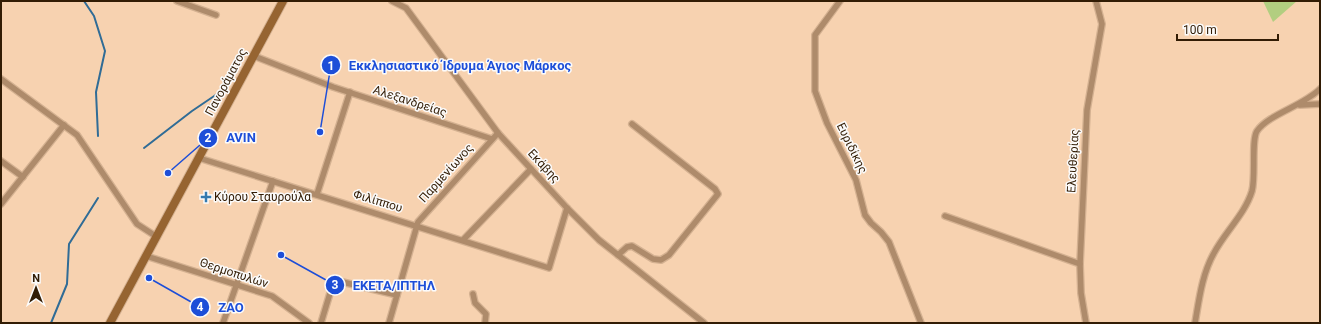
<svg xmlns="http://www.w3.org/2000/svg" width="1321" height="324" font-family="Roboto,sans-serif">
	<rect width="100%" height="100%" fill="#f7d2b0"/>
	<!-- green -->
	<path fill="#b2ce80" d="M 1263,1 L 1297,1 L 1273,22 Z"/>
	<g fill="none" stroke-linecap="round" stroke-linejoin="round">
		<!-- stream -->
		<g stroke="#306c96" stroke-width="2">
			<path d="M 84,1 L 94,16 L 105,51 L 96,92 L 98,136"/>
			<path d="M 144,148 L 192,111 L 226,88"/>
			<path d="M 51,323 L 67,284 L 69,244 L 98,198"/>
		</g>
		<!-- minor casing -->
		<g stroke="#d4b191" stroke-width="8">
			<g id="minor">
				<path d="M 177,1 L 216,15"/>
				<path d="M 392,1 L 406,8 L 498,133 L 567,208 L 599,240 L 704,323"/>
				<path d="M 840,1 L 815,35 L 815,91 L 827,123 L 856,180 L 865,215 L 871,223 L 881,232 L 889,242 L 921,323"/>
				<path d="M 254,56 L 333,87 L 492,139"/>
				<path d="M 1,79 L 77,135 L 137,224 L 157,237"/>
				<path d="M 1300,105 L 1320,104"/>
				<path d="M 199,158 L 549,268 L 567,208"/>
				<path d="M 1,161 L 23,177"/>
				<path d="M 317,194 L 350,92"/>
				<path d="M 1,204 L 64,125"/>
				<path d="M 945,216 L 1080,264"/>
				<path d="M 463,240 L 531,169"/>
				<path d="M 618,255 L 627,247 L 632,246 L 653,259 L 661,260 L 669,255 L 718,194 L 715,189 L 632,124"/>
				<path d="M 146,256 L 272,296 L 309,323"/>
				<path d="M 473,294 L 475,303 L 486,314 L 485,323"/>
				<path d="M 223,323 L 273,181"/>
				<path d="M 321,323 L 334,280 L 397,295"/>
				<path d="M 389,323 L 418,222 L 498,133"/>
				<path d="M 1086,323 L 1081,293 L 1080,264 L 1087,110 L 1102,24 L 1096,1"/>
				<path d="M 1195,323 C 1199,300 1202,274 1214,253 C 1225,232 1245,214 1252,191 C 1256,176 1251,140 1257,131 C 1269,114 1303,106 1320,89"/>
			</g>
		</g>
		<!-- secondary casing -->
		<g stroke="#d4b191" stroke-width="10">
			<path id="secondary" d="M 110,323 L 283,1"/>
		</g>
		<!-- minor -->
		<use href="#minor" stroke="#ae8b6b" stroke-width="5.5"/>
		<!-- secondary -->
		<use href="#secondary" stroke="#966431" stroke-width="8"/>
	</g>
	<!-- markers -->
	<path fill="#347aaf" stroke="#fbfbfb" stroke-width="1.5" d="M204 191h4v4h4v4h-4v4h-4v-4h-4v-4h4z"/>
	<g text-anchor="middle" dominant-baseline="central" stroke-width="3" stroke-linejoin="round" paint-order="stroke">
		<!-- street labels -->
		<g font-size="12" fill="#321c04" stroke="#fbfbfb">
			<text transform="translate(226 82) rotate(-62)">Πανοράματος</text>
			<text transform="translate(410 101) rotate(18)">Αλεξανδρείας</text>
			<text transform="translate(852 148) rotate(64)">Ευριδίκης</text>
			<text transform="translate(1073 161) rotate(-87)">Ελευθερίας</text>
			<text transform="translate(544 166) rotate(47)">Εκάβης</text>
			<text transform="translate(446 173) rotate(-48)">Παρμενίωνος</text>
			<text transform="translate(378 201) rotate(17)">Φιλίππου</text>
			<text transform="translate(234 273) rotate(18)">Θερμοπυλών</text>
		</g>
		<!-- poi labels -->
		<g font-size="12" fill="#321c04" stroke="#fbfbfb" text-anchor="start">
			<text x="214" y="197">Κύρου Σταυρούλα</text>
		</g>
	</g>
	<!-- callouts -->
	<path fill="none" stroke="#1d4ed8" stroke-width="1.5" d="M320 132L331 65M168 173L208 138M281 255L335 285M149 278L200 307"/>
	<g fill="#1d4ed8" stroke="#fbfbfb" stroke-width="1.5">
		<circle cx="320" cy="132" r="4"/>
		<circle cx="168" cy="173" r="4"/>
		<circle cx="281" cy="255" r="4"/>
		<circle cx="149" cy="278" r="4"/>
		<circle cx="331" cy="65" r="10"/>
		<circle cx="208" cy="138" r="10"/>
		<circle cx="335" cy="285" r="10"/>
		<circle cx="200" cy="307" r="10"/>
	</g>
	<g font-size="12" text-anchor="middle" font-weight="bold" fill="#fff">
		<text x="331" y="70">1</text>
		<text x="208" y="142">2</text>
		<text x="335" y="289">3</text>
		<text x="200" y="311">4</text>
	</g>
	<g font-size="13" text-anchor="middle" font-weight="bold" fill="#1d4ed8" stroke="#fbfbfb" stroke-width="3" stroke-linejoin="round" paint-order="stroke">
		<text x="460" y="70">Εκκλησιαστικό Ίδρυμα Άγιος Μάρκος</text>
		<text x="241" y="142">AVIN</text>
		<text x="394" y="290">ΕΚΕΤΑ/ΙΠΤΗΛ</text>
		<text x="231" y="312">ZAO</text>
	</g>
	<!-- border -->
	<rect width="1321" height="324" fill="none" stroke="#321c04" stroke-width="4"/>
	<!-- north arrow -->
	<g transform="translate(36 288)" stroke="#fbfbfb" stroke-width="3" paint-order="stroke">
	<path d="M0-3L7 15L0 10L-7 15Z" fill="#321c04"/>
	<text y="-6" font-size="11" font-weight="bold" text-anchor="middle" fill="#321c04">N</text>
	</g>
	<!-- scale -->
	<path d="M1177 34v6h101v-6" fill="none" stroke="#321c04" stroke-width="2"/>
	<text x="1183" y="34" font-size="12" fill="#321c04" stroke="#fbfbfb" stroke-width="3" paint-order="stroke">100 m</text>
</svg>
